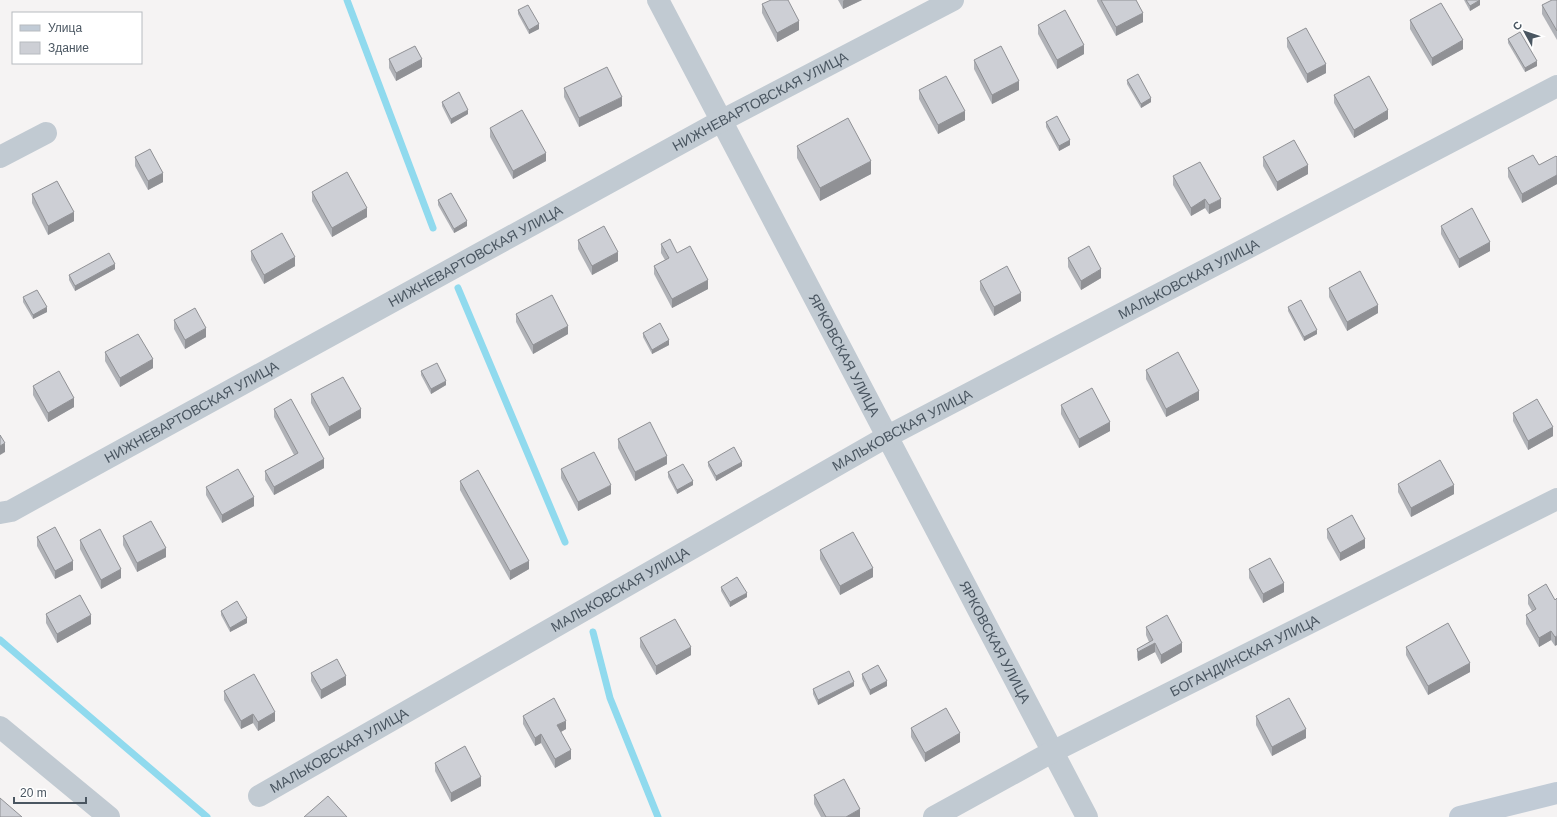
<svg xmlns="http://www.w3.org/2000/svg" width="1557" height="817" font-family="Arial,sans-serif">
	<rect width="100%" height="100%" fill="#f5f3f3"/>
	<g fill="none" stroke-linecap="round" stroke-linejoin="round">
		<!-- stream -->
		<g stroke="#90daee" stroke-width="7">
			<path d="M 347,0 L 433,228"/>
			<path d="M 458,288 L 565,542"/>
			<path d="M 593,632 L 610,698 L 658,817"/>
			<path d="M 0,640 L 207,817"/>
		</g>
		<!-- street -->
		<g stroke="#c1cad2" stroke-width="22">
			<path id="s1" d="M 658,0 L 1087,817"/>
			<path d="M 0,157 L 46,133"/>
			<path id="s2" d="M 0,513 L 11,511 L 721,121 L 953,0"/>
			<path d="M 0,727 L 109,817"/>
			<path id="s3" d="M 259,796 L 888,436 L 1557,86"/>
			<path id="s4" d="M 934,817 L 1052,752 L 1557,499"/>
		</g>
		<!-- secondary -->
		<path stroke="#c1cbd6" stroke-width="22" d="M 1460,817 L 1557,793"/>
	</g>
	<!-- wall -->
	<g fill="#b0b2b7">
		<path d="M 838,0 L 862,0 L 843,9 Z"/>
		<path d="M 1097,0 L 1136,0 L 1143,22 L 1116,36 L 1097,1 Z"/>
		<path d="M 1464,0 L 1480,0 L 1480,5 L 1470,11 Z"/>
		<path d="M 1557,0 L 1557,40 L 1542,14 L 1542,5 Z"/>
		<path d="M 762,4 L 799,30 L 777,42 L 762,13 Z"/>
		<path d="M 518,10 L 539,29 L 529,34 L 518,14 Z"/>
		<path d="M 1410,20 L 1463,49 L 1432,66 L 1410,29 Z"/>
		<path d="M 1038,25 L 1084,54 L 1057,69 L 1038,34 Z"/>
		<path d="M 1287,38 L 1326,73 L 1307,83 L 1287,47 Z"/>
		<path d="M 1508,39 L 1537,66 L 1525,72 L 1508,43 Z"/>
		<path d="M 389,59 L 422,67 L 396,81 L 389,68 Z"/>
		<path d="M 974,60 L 1019,90 L 992,104 L 974,69 Z"/>
		<path d="M 1127,80 L 1151,102 L 1141,108 L 1127,84 Z"/>
		<path d="M 564,88 L 622,106 L 579,127 L 564,97 Z"/>
		<path d="M 919,90 L 965,120 L 938,134 L 919,99 Z"/>
		<path d="M 1334,95 L 1388,119 L 1354,138 L 1334,103 Z"/>
		<path d="M 442,102 L 468,114 L 451,124 L 442,106 Z"/>
		<path d="M 1046,122 L 1070,145 L 1059,151 L 1046,127 Z"/>
		<path d="M 490,128 L 546,161 L 513,179 L 490,137 Z"/>
		<path d="M 797,146 L 871,174 L 820,201 L 797,158 Z"/>
		<path d="M 135,157 L 163,182 L 148,190 L 135,166 Z"/>
		<path d="M 1263,157 L 1308,174 L 1277,191 L 1263,166 Z"/>
		<path d="M 1557,157 L 1557,184 L 1522,203 L 1508,177 L 1508,168 L 1539,165 Z"/>
		<path d="M 1173,176 L 1221,208 L 1209,214 L 1205,208 L 1191,216 L 1173,185 Z"/>
		<path d="M 312,192 L 367,217 L 332,237 L 312,201 Z"/>
		<path d="M 32,194 L 74,221 L 48,235 L 32,203 Z"/>
		<path d="M 438,200 L 467,226 L 454,233 L 438,205 Z"/>
		<path d="M 1441,226 L 1490,251 L 1459,268 L 1441,234 Z"/>
		<path d="M 578,240 L 618,261 L 592,275 L 578,249 Z"/>
		<path d="M 661,244 L 708,289 L 672,308 L 654,274 L 654,266 L 665,260 L 661,253 Z"/>
		<path d="M 251,251 L 295,266 L 264,284 L 251,260 Z"/>
		<path d="M 1068,258 L 1101,278 L 1081,290 L 1068,267 Z"/>
		<path d="M 115,269 L 75,291 L 69,280 L 69,275 Z"/>
		<path d="M 980,281 L 1021,301 L 994,316 L 980,290 Z"/>
		<path d="M 1329,288 L 1378,313 L 1347,331 L 1329,297 Z"/>
		<path d="M 23,297 L 47,312 L 33,319 L 23,302 Z"/>
		<path d="M 1288,307 L 1317,334 L 1304,341 L 1288,311 Z"/>
		<path d="M 516,314 L 568,334 L 533,354 L 516,322 Z"/>
		<path d="M 174,320 L 206,337 L 185,349 L 174,329 Z"/>
		<path d="M 643,333 L 669,345 L 652,354 L 643,337 Z"/>
		<path d="M 105,352 L 153,368 L 120,387 L 105,361 Z"/>
		<path d="M 1146,370 L 1199,400 L 1166,417 L 1146,379 Z"/>
		<path d="M 421,371 L 446,385 L 431,394 L 421,375 Z"/>
		<path d="M 33,386 L 74,407 L 48,422 L 33,395 Z"/>
		<path d="M 311,394 L 361,418 L 329,436 L 311,403 Z"/>
		<path d="M 1061,405 L 1110,431 L 1079,448 L 1061,414 Z"/>
		<path d="M 274,409 L 324,468 L 274,495 L 265,480 L 265,471 L 294,455 L 274,417 Z"/>
		<path d="M 1513,413 L 1553,436 L 1528,450 L 1513,421 Z"/>
		<path d="M 618,439 L 667,464 L 635,481 L 618,448 Z"/>
		<path d="M 708,462 L 742,466 L 716,481 L 708,466 Z"/>
		<path d="M 561,469 L 611,494 L 578,511 L 561,478 Z"/>
		<path d="M 668,472 L 693,485 L 677,494 L 668,477 Z"/>
		<path d="M 460,481 L 529,569 L 510,580 L 460,490 Z"/>
		<path d="M 1398,484 L 1454,494 L 1411,517 L 1398,492 Z"/>
		<path d="M 206,487 L 254,506 L 222,523 L 206,495 Z"/>
		<path d="M 1327,529 L 1365,548 L 1340,561 L 1327,538 Z"/>
		<path d="M 123,536 L 166,557 L 137,572 L 123,545 Z"/>
		<path d="M 37,537 L 73,570 L 55,579 L 37,546 Z"/>
		<path d="M 80,540 L 121,578 L 101,589 L 80,549 Z"/>
		<path d="M 820,550 L 873,577 L 840,595 L 820,559 Z"/>
		<path d="M 1249,569 L 1284,592 L 1263,603 L 1249,578 Z"/>
		<path d="M 721,587 L 747,597 L 730,607 L 721,591 Z"/>
		<path d="M 1528,595 L 1555,600 L 1555,646 L 1551,640 L 1539,647 L 1526,624 L 1526,615 L 1532,611 L 1528,604 Z"/>
		<path d="M 221,611 L 247,623 L 230,632 L 221,615 Z"/>
		<path d="M 46,614 L 91,624 L 57,643 L 46,623 Z"/>
		<path d="M 1146,627 L 1182,652 L 1161,664 L 1155,652 L 1138,661 L 1137,657 L 1137,649 L 1149,642 L 1146,635 Z"/>
		<path d="M 640,638 L 691,655 L 656,675 L 640,647 Z"/>
		<path d="M 1406,647 L 1470,672 L 1428,695 L 1406,655 Z"/>
		<path d="M 311,673 L 346,685 L 321,699 L 311,681 Z"/>
		<path d="M 862,674 L 887,686 L 870,695 L 862,679 Z"/>
		<path d="M 854,686 L 818,705 L 813,694 L 813,689 Z"/>
		<path d="M 224,691 L 275,721 L 258,731 L 253,723 L 241,729 L 224,700 Z"/>
		<path d="M 523,716 L 566,729 L 561,732 L 571,759 L 555,768 L 541,743 L 535,746 L 523,724 Z"/>
		<path d="M 1256,716 L 1306,738 L 1272,756 L 1256,725 Z"/>
		<path d="M 911,728 L 960,742 L 925,762 L 911,737 Z"/>
		<path d="M 435,763 L 481,786 L 451,802 L 435,771 Z"/>
		<path d="M 814,795 L 860,817 L 821,817 L 814,804 Z"/>
	</g>
	<!-- shaded-wall -->
	<g fill="#909195">
		<path d="M 844,0 L 862,0 L 843,9 L 843,1 Z"/>
		<path d="M 1480,0 L 1480,5 L 1470,11 L 1470,6 Z"/>
		<path d="M 1143,13 L 1143,22 L 1116,36 L 1116,27 Z"/>
		<path d="M 799,21 L 799,30 L 777,42 L 777,33 Z"/>
		<path d="M 539,24 L 539,29 L 529,34 L 529,30 Z"/>
		<path d="M 1463,40 L 1463,49 L 1432,66 L 1432,58 Z"/>
		<path d="M 1084,45 L 1084,54 L 1057,69 L 1057,60 Z"/>
		<path d="M 422,59 L 422,67 L 396,81 L 396,73 Z"/>
		<path d="M 1537,61 L 1537,66 L 1525,72 L 1525,68 Z"/>
		<path d="M 1326,64 L 1326,73 L 1307,83 L 1307,74 Z"/>
		<path d="M 1019,81 L 1019,90 L 992,104 L 992,95 Z"/>
		<path d="M 622,97 L 622,106 L 579,127 L 579,118 Z"/>
		<path d="M 1151,98 L 1151,102 L 1141,108 L 1141,104 Z"/>
		<path d="M 468,110 L 468,114 L 451,124 L 451,119 Z"/>
		<path d="M 1388,110 L 1388,119 L 1354,138 L 1354,130 Z"/>
		<path d="M 965,111 L 965,120 L 938,134 L 938,125 Z"/>
		<path d="M 1070,140 L 1070,145 L 1059,151 L 1059,146 Z"/>
		<path d="M 546,153 L 546,161 L 513,179 L 513,171 Z"/>
		<path d="M 871,161 L 871,174 L 820,201 L 820,188 Z"/>
		<path d="M 1308,165 L 1308,174 L 1277,191 L 1277,182 Z"/>
		<path d="M 163,173 L 163,182 L 148,190 L 148,181 Z"/>
		<path d="M 1557,175 L 1557,184 L 1522,203 L 1522,194 Z"/>
		<path d="M 1205,199 L 1205,208 L 1191,216 L 1191,208 Z"/>
		<path d="M 1221,199 L 1221,208 L 1209,214 L 1209,205 Z"/>
		<path d="M 367,208 L 367,217 L 332,237 L 332,228 Z"/>
		<path d="M 74,212 L 74,221 L 48,235 L 48,226 Z"/>
		<path d="M 467,221 L 467,226 L 454,233 L 454,229 Z"/>
		<path d="M 1490,242 L 1490,251 L 1459,268 L 1459,259 Z"/>
		<path d="M 618,252 L 618,261 L 592,275 L 592,266 Z"/>
		<path d="M 295,257 L 295,266 L 264,284 L 264,275 Z"/>
		<path d="M 115,264 L 115,269 L 75,291 L 75,286 Z"/>
		<path d="M 1101,269 L 1101,278 L 1081,290 L 1081,281 Z"/>
		<path d="M 708,280 L 708,289 L 672,308 L 672,299 Z"/>
		<path d="M 1021,293 L 1021,301 L 994,316 L 994,307 Z"/>
		<path d="M 1378,305 L 1378,313 L 1347,331 L 1347,322 Z"/>
		<path d="M 47,307 L 47,312 L 33,319 L 33,315 Z"/>
		<path d="M 568,326 L 568,334 L 533,354 L 533,345 Z"/>
		<path d="M 206,328 L 206,337 L 185,349 L 185,340 Z"/>
		<path d="M 1317,330 L 1317,334 L 1304,341 L 1304,337 Z"/>
		<path d="M 669,340 L 669,345 L 652,354 L 652,350 Z"/>
		<path d="M 153,359 L 153,368 L 120,387 L 120,378 Z"/>
		<path d="M 446,381 L 446,385 L 431,394 L 431,389 Z"/>
		<path d="M 1199,391 L 1199,400 L 1166,417 L 1166,409 Z"/>
		<path d="M 74,398 L 74,407 L 48,422 L 48,413 Z"/>
		<path d="M 361,409 L 361,418 L 329,436 L 329,427 Z"/>
		<path d="M 1110,422 L 1110,431 L 1079,448 L 1079,439 Z"/>
		<path d="M 1553,427 L 1553,436 L 1528,450 L 1528,441 Z"/>
		<path d="M 5,443 L 5,452 L 0,455 L 0,446 Z"/>
		<path d="M 667,456 L 667,464 L 635,481 L 635,472 Z"/>
		<path d="M 324,459 L 324,468 L 274,495 L 274,487 Z"/>
		<path d="M 742,462 L 742,466 L 716,481 L 716,476 Z"/>
		<path d="M 693,481 L 693,485 L 677,494 L 677,490 Z"/>
		<path d="M 611,485 L 611,494 L 578,511 L 578,502 Z"/>
		<path d="M 1454,485 L 1454,494 L 1411,517 L 1411,508 Z"/>
		<path d="M 254,497 L 254,506 L 222,523 L 222,515 Z"/>
		<path d="M 1365,539 L 1365,548 L 1340,561 L 1340,553 Z"/>
		<path d="M 166,548 L 166,557 L 137,572 L 137,563 Z"/>
		<path d="M 73,561 L 73,570 L 55,579 L 55,571 Z"/>
		<path d="M 529,561 L 529,569 L 510,580 L 510,571 Z"/>
		<path d="M 873,568 L 873,577 L 840,595 L 840,586 Z"/>
		<path d="M 121,569 L 121,578 L 101,589 L 101,580 Z"/>
		<path d="M 1284,583 L 1284,592 L 1263,603 L 1263,594 Z"/>
		<path d="M 747,593 L 747,597 L 730,607 L 730,602 Z"/>
		<path d="M 91,615 L 91,624 L 57,643 L 57,634 Z"/>
		<path d="M 247,618 L 247,623 L 230,632 L 230,628 Z"/>
		<path d="M 1551,631 L 1551,640 L 1539,647 L 1539,638 Z"/>
		<path d="M 1557,636 L 1557,645 L 1555,646 L 1555,637 Z"/>
		<path d="M 1155,643 L 1155,652 L 1138,661 L 1138,652 Z"/>
		<path d="M 1182,643 L 1182,652 L 1161,664 L 1161,655 Z"/>
		<path d="M 691,647 L 691,655 L 656,675 L 656,666 Z"/>
		<path d="M 1470,663 L 1470,672 L 1428,695 L 1428,686 Z"/>
		<path d="M 346,676 L 346,685 L 321,699 L 321,690 Z"/>
		<path d="M 887,681 L 887,686 L 870,695 L 870,690 Z"/>
		<path d="M 854,682 L 854,686 L 818,705 L 818,700 Z"/>
		<path d="M 275,712 L 275,721 L 258,731 L 258,722 Z"/>
		<path d="M 253,714 L 253,723 L 241,729 L 241,721 Z"/>
		<path d="M 566,721 L 566,729 L 557,734 L 557,725 Z"/>
		<path d="M 1306,729 L 1306,738 L 1272,756 L 1272,747 Z"/>
		<path d="M 960,733 L 960,742 L 925,762 L 925,753 Z"/>
		<path d="M 541,734 L 541,743 L 535,746 L 535,738 Z"/>
		<path d="M 571,750 L 571,759 L 555,768 L 555,759 Z"/>
		<path d="M 481,777 L 481,786 L 451,802 L 451,793 Z"/>
		<path d="M 860,809 L 860,817 L 846,817 Z"/>
	</g>
	<!-- building -->
	<g fill="#cdcfd5" stroke="#909195">
		<path d="M 771,0 L 788,0 L 799,21 L 777,33 L 762,4 Z"/>
		<path d="M 1101,0 L 1136,0 L 1143,13 L 1116,27 Z"/>
		<path d="M 1466,0 L 1480,0 L 1470,6 Z"/>
		<path d="M 1552,0 L 1557,0 L 1557,31 L 1542,5 Z"/>
		<path d="M 1441,3 L 1463,40 L 1432,58 L 1410,20 Z"/>
		<path d="M 528,5 L 539,24 L 529,30 L 518,10 Z"/>
		<path d="M 1065,10 L 1084,45 L 1057,60 L 1038,25 Z"/>
		<path d="M 1306,28 L 1326,64 L 1307,74 L 1287,38 Z"/>
		<path d="M 1520,32 L 1537,61 L 1525,68 L 1508,39 Z"/>
		<path d="M 415,46 L 422,59 L 396,73 L 389,59 Z"/>
		<path d="M 1001,46 L 1019,81 L 992,95 L 974,60 Z"/>
		<path d="M 607,67 L 622,97 L 579,118 L 564,88 Z"/>
		<path d="M 1138,74 L 1151,98 L 1141,104 L 1127,80 Z"/>
		<path d="M 946,76 L 965,111 L 938,125 L 919,90 Z"/>
		<path d="M 1369,76 L 1388,110 L 1354,130 L 1334,95 Z"/>
		<path d="M 459,92 L 468,110 L 451,119 L 442,102 Z"/>
		<path d="M 522,110 L 546,153 L 513,171 L 490,128 Z"/>
		<path d="M 1057,116 L 1070,140 L 1059,146 L 1046,122 Z"/>
		<path d="M 848,118 L 871,161 L 820,188 L 797,146 Z"/>
		<path d="M 1294,140 L 1308,165 L 1277,182 L 1263,157 Z"/>
		<path d="M 150,149 L 163,173 L 148,181 L 135,157 Z"/>
		<path d="M 1533,155 L 1539,165 L 1556,156 L 1557,157 L 1557,175 L 1522,194 L 1508,168 Z"/>
		<path d="M 1200,162 L 1221,199 L 1209,205 L 1205,199 L 1191,208 L 1173,176 Z"/>
		<path d="M 347,172 L 367,208 L 332,228 L 312,192 Z"/>
		<path d="M 57,181 L 74,212 L 48,226 L 32,194 Z"/>
		<path d="M 451,193 L 467,221 L 454,229 L 438,200 Z"/>
		<path d="M 1472,208 L 1490,242 L 1459,259 L 1441,226 Z"/>
		<path d="M 604,226 L 618,252 L 592,266 L 578,240 Z"/>
		<path d="M 282,233 L 295,257 L 264,275 L 251,251 Z"/>
		<path d="M 670,239 L 677,253 L 690,246 L 708,280 L 672,299 L 654,266 L 669,258 L 661,244 Z"/>
		<path d="M 1089,246 L 1101,269 L 1081,281 L 1068,258 Z"/>
		<path d="M 109,253 L 115,264 L 75,286 L 69,275 Z"/>
		<path d="M 1007,266 L 1021,293 L 994,307 L 980,281 Z"/>
		<path d="M 1360,271 L 1378,305 L 1347,322 L 1329,288 Z"/>
		<path d="M 37,290 L 47,307 L 33,315 L 23,297 Z"/>
		<path d="M 552,295 L 568,326 L 533,345 L 516,314 Z"/>
		<path d="M 1301,300 L 1317,330 L 1304,337 L 1288,307 Z"/>
		<path d="M 195,308 L 206,328 L 185,340 L 174,320 Z"/>
		<path d="M 660,323 L 669,340 L 652,350 L 643,333 Z"/>
		<path d="M 138,334 L 153,359 L 120,378 L 105,352 Z"/>
		<path d="M 1178,352 L 1199,391 L 1166,409 L 1146,370 Z"/>
		<path d="M 437,363 L 446,381 L 431,389 L 421,371 Z"/>
		<path d="M 59,371 L 74,398 L 48,413 L 33,386 Z"/>
		<path d="M 343,377 L 361,409 L 329,427 L 311,394 Z"/>
		<path d="M 1092,388 L 1110,422 L 1079,439 L 1061,405 Z"/>
		<path d="M 291,399 L 324,459 L 274,487 L 265,471 L 298,453 L 274,409 Z"/>
		<path d="M 1537,399 L 1553,427 L 1528,441 L 1513,413 Z"/>
		<path d="M 650,422 L 667,456 L 635,472 L 618,439 Z"/>
		<path d="M 0,435 L 5,443 L 0,446 Z"/>
		<path d="M 734,447 L 742,462 L 716,476 L 708,462 Z"/>
		<path d="M 594,452 L 611,485 L 578,502 L 561,469 Z"/>
		<path d="M 1440,460 L 1454,485 L 1411,508 L 1398,484 Z"/>
		<path d="M 683,464 L 693,481 L 677,490 L 668,472 Z"/>
		<path d="M 238,469 L 254,497 L 222,515 L 206,487 Z"/>
		<path d="M 478,470 L 529,561 L 510,571 L 460,481 Z"/>
		<path d="M 1352,515 L 1365,539 L 1340,553 L 1327,529 Z"/>
		<path d="M 151,521 L 166,548 L 137,563 L 123,536 Z"/>
		<path d="M 55,527 L 73,561 L 55,571 L 37,537 Z"/>
		<path d="M 100,529 L 121,569 L 101,580 L 80,540 Z"/>
		<path d="M 853,532 L 873,568 L 840,586 L 820,550 Z"/>
		<path d="M 1270,558 L 1284,583 L 1263,594 L 1249,569 Z"/>
		<path d="M 737,577 L 747,593 L 730,602 L 721,587 Z"/>
		<path d="M 1546,584 L 1555,600 L 1557,598 L 1557,636 L 1555,637 L 1551,631 L 1539,638 L 1526,615 L 1536,609 L 1528,595 Z"/>
		<path d="M 80,595 L 91,615 L 57,634 L 46,614 Z"/>
		<path d="M 237,601 L 247,618 L 230,628 L 221,611 Z"/>
		<path d="M 1167,615 L 1182,643 L 1161,655 L 1155,643 L 1138,652 L 1137,649 L 1153,640 L 1146,627 Z"/>
		<path d="M 675,619 L 691,647 L 656,666 L 640,638 Z"/>
		<path d="M 1448,623 L 1470,663 L 1428,686 L 1406,647 Z"/>
		<path d="M 337,659 L 346,676 L 321,690 L 311,673 Z"/>
		<path d="M 878,665 L 887,681 L 870,690 L 862,674 Z"/>
		<path d="M 849,671 L 854,682 L 818,700 L 813,689 Z"/>
		<path d="M 254,674 L 275,712 L 258,722 L 253,714 L 241,721 L 224,691 Z"/>
		<path d="M 554,698 L 566,721 L 557,725 L 571,750 L 555,759 L 541,734 L 535,738 L 523,716 Z"/>
		<path d="M 1289,698 L 1306,729 L 1272,747 L 1256,716 Z"/>
		<path d="M 946,708 L 960,733 L 925,753 L 911,728 Z"/>
		<path d="M 465,746 L 481,777 L 451,793 L 435,763 Z"/>
		<path d="M 844,779 L 860,809 L 846,817 L 826,817 L 814,795 Z"/>
		<path d="M 328,796 L 347,817 L 304,817 Z"/>
		<path d="M 0,798 L 22,817 L 0,817 Z"/>
	</g>
	<g text-anchor="middle" dominant-baseline="central" stroke-width="3" stroke-linejoin="round" paint-order="stroke">
		<!-- street labels -->
		<g font-size="14" fill="#4a5661" stroke="#fff">
			<text stroke="none"><textPath href="#s2" startOffset="865">НИЖНЕВАРТОВСКАЯ УЛИЦА</textPath></text>
			<text stroke="none"><textPath href="#s2" startOffset="541">НИЖНЕВАРТОВСКАЯ УЛИЦА</textPath></text>
			<text stroke="none"><textPath href="#s3" startOffset="1064">МАЛЬКОВСКАЯ УЛИЦА</textPath></text>
			<text stroke="none"><textPath href="#s1" startOffset="401">ЯРКОВСКАЯ УЛИЦА</textPath></text>
			<text stroke="none"><textPath href="#s2" startOffset="217">НИЖНЕВАРТОВСКАЯ УЛИЦА</textPath></text>
			<text stroke="none"><textPath href="#s3" startOffset="740">МАЛЬКОВСКАЯ УЛИЦА</textPath></text>
			<text stroke="none"><textPath href="#s3" startOffset="416">МАЛЬКОВСКАЯ УЛИЦА</textPath></text>
			<text stroke="none"><textPath href="#s1" startOffset="725">ЯРКОВСКАЯ УЛИЦА</textPath></text>
			<text stroke="none"><textPath href="#s4" startOffset="350">БОГАНДИНСКАЯ УЛИЦА</textPath></text>
			<text stroke="none"><textPath href="#s3" startOffset="92">МАЛЬКОВСКАЯ УЛИЦА</textPath></text>
		</g>
	</g>
	<!-- legend -->
	<rect x="12" y="12" width="130" height="52" fill="#ffffff" stroke="#b7bbc0"/>
	<rect x="20" y="25" width="20" height="6" fill="#c1cbd6" stroke="#b7bbc0"/>
	<text x="48" y="32" font-size="12" fill="#4a5661">Улица</text>
	<rect x="20" y="42" width="20" height="12" fill="#cdcfd5" stroke="#b7bbc0"/>
	<text x="48" y="52" font-size="12" fill="#4a5661">Здание</text>
	<!-- north arrow -->
	<g transform="translate(1525 32) rotate(310)" stroke="#ffffff" stroke-width="3" paint-order="stroke">
	<path d="M0-3L7 15L0 10L-7 15Z" fill="#4a5661"/>
	<text y="-6" font-size="11" font-weight="bold" text-anchor="middle" fill="#4a5661">С</text>
	</g>
	<!-- scale -->
	<path d="M14 797v6h72v-6" fill="none" stroke="#4a5661" stroke-width="2"/>
	<text x="20" y="797" font-size="12" fill="#4a5661" stroke="#ffffff" stroke-width="3" paint-order="stroke">20 m</text>
</svg>
